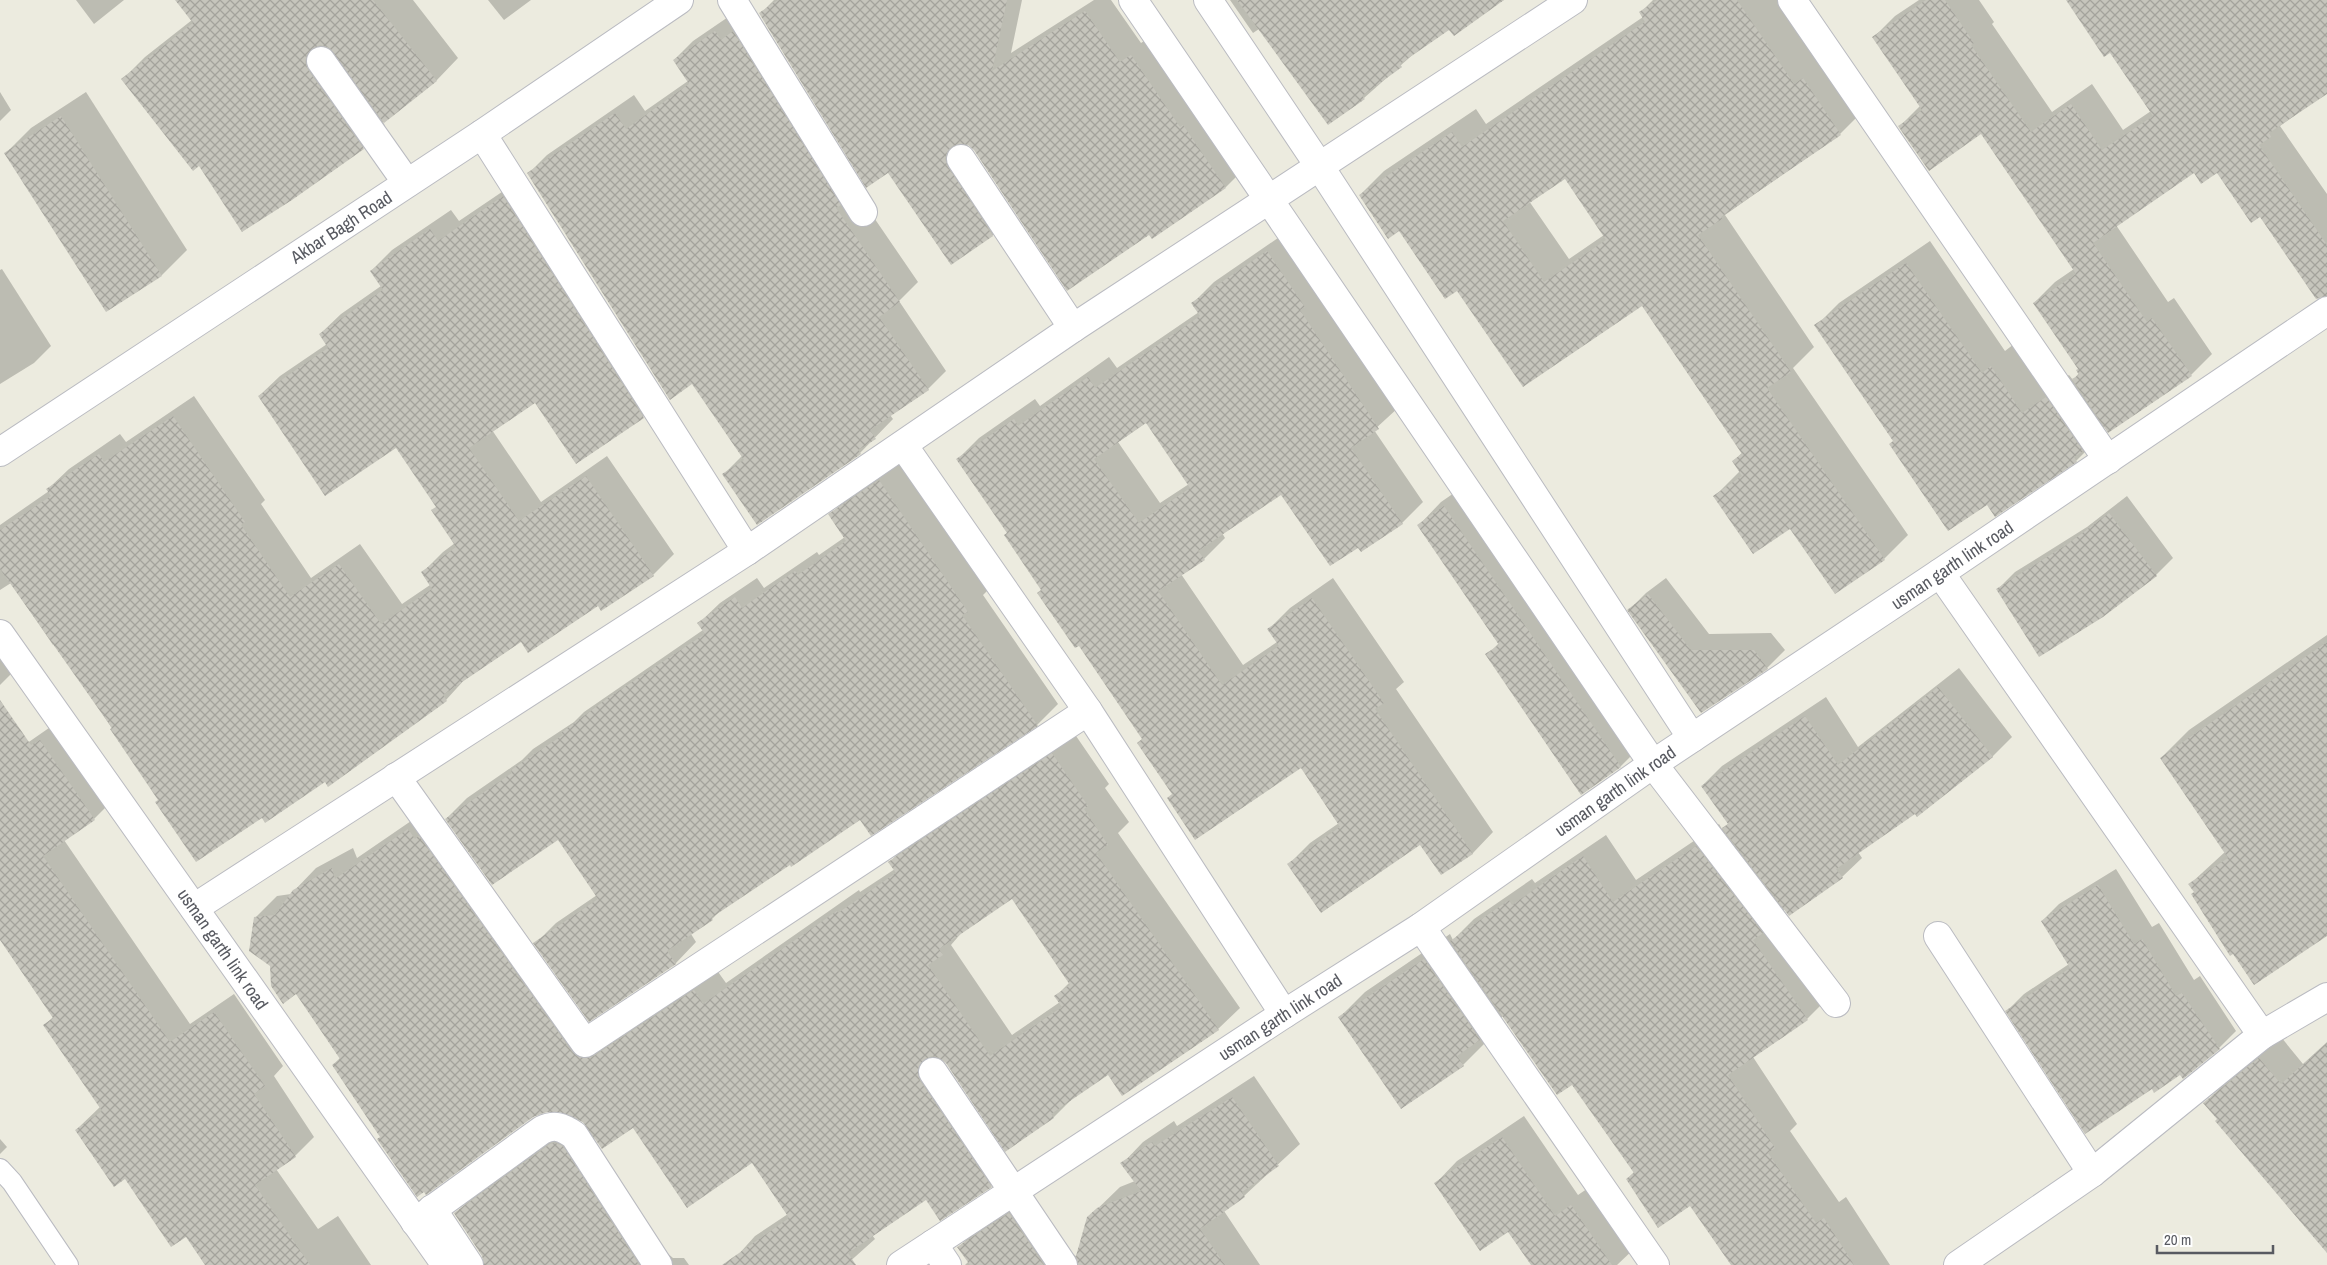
<svg xmlns="http://www.w3.org/2000/svg" width="2327" height="1265" font-family="'Archivo Narrow',sans-serif">
	<defs>
		<pattern id="building-cross-hatch" width="8" height="8" patternUnits="userSpaceOnUse" patternTransform="scale(1.25)"><rect width="8" height="8" fill="#c6c5bc"/><path d="M0 0l8 8M0 8l8-8" fill="none" stroke="#a4a39c"/></pattern>
	</defs>
	<rect width="100%" height="100%" fill="#ecebdf"/>
	<!-- shadow -->
	<g fill="#0003" fill-rule="evenodd">
		<path d="M 76,0 L 124,0 L 94,24 Z"/>
		<path d="M 177,0 L 413,0 L 458,58 L 436,81 L 383,122 L 385,126 L 363,148 L 200,164 L 123,79 L 145,57 L 192,20 Z"/>
		<path d="M 488,0 L 531,0 L 504,20 Z"/>
		<path d="M 774,0 L 1022,0 L 1011,53 L 1094,0 L 1111,0 L 1141,43 L 1152,36 L 1246,167 L 1226,187 L 1152,237 L 1150,233 L 975,150 L 966,143 L 1013,215 L 993,235 L 952,263 L 889,171 L 760,14 Z"/>
		<path d="M 1230,0 L 1504,0 L 1450,28 L 1418,50 L 1364,98 L 1259,29 L 1253,33 Z"/>
		<path d="M 1653,0 L 1777,0 L 1818,61 L 1864,110 L 1840,134 L 1725,215 L 1814,347 L 1793,368 L 1908,535 L 1884,559 L 1790,527 L 1715,496 L 1740,471 L 1733,461 L 1743,452 L 1642,304 L 1457,289 L 1400,230 L 1360,195 L 1384,171 L 1476,109 L 1486,124 L 1643,17 L 1640,13 ZM 1565,177 L 1604,235 L 1569,259 L 1529,201 Z"/>
		<path d="M 1919,0 L 1979,0 L 1994,22 L 1992,24 L 2052,112 L 2092,84 L 2123,130 L 2151,111 L 2110,51 L 2067,0 L 2327,0 L 2327,92 L 2280,126 L 2327,194 L 2327,275 L 2260,215 L 2218,172 L 2194,171 L 2116,225 L 2168,302 L 2174,298 L 2212,354 L 2191,375 L 2105,426 L 2097,435 L 2099,438 L 2076,461 L 1988,503 L 1894,440 L 1816,326 L 1839,303 L 1930,241 L 2005,351 L 2014,344 L 2046,391 L 2069,375 L 2073,380 L 2079,373 L 2079,369 L 2034,303 L 2055,282 L 2074,269 L 1982,133 L 1900,126 L 1920,106 L 1874,37 L 1895,16 Z"/>
		<path d="M 734,13 L 918,282 L 899,301 L 946,371 L 928,389 L 890,415 L 893,419 L 860,453 L 724,474 L 742,456 L 693,383 L 529,173 L 547,155 L 634,95 L 645,111 L 688,81 L 674,60 L 693,41 Z"/>
		<path d="M 0,92 L 11,110 L 0,121 Z"/>
		<path d="M 86,92 L 187,250 L 162,275 L 106,310 L 6,153 L 31,128 Z"/>
		<path d="M 524,177 L 664,396 L 643,417 L 535,401 L 492,430 L 541,502 L 607,456 L 674,554 L 653,575 L 598,604 L 521,640 L 466,678 L 446,700 L 325,780 L 262,816 L 159,799 L 55,643 L 53,645 L 11,583 L 0,590 L 0,525 L 49,491 L 48,489 L 69,469 L 120,434 L 126,442 L 194,396 L 265,500 L 261,504 L 311,578 L 360,544 L 402,604 L 430,585 L 422,573 L 443,552 L 455,543 L 437,506 L 396,446 L 259,396 L 280,376 L 327,344 L 320,334 L 341,314 L 381,286 L 371,271 L 392,250 L 451,210 L 459,221 Z"/>
		<path d="M 1288,231 L 1399,407 L 1374,430 L 1423,502 L 1402,523 L 1282,493 L 1222,533 L 1225,538 L 1204,559 L 1181,574 L 1243,665 L 1277,642 L 1269,629 L 1290,608 L 1333,578 L 1404,682 L 1396,689 L 1493,832 L 1473,853 L 1441,874 L 1421,843 L 1289,864 L 1310,843 L 1339,823 L 1301,767 L 1173,793 L 1143,738 L 1005,535 L 1008,532 L 958,459 L 979,438 L 1035,399 L 1040,406 L 1109,357 L 1117,368 L 1199,312 L 1193,303 L 1214,282 ZM 1147,422 L 1189,484 L 1160,503 L 1118,442 Z"/>
		<path d="M 2,269 L 51,346 L 34,363 L 0,384 L 0,270 Z"/>
		<path d="M 900,460 L 988,590 L 983,595 L 1058,704 L 1037,725 L 860,818 L 790,863 L 722,909 L 712,919 L 691,934 L 696,942 L 676,963 L 589,1020 L 535,944 L 556,923 L 597,895 L 558,838 L 446,819 L 467,798 L 522,760 L 533,749 L 574,722 L 584,712 L 703,630 L 699,623 L 720,603 L 757,578 L 764,588 L 817,552 L 819,555 L 845,537 L 830,515 L 851,494 Z"/>
		<path d="M 1467,484 L 1643,744 L 1621,766 L 1582,794 L 1487,655 L 1499,643 L 1419,525 L 1441,502 Z"/>
		<path d="M 2127,496 L 2173,558 L 2156,575 L 1998,589 L 2015,572 L 2087,527 Z"/>
		<path d="M 1666,578 L 1709,634 L 1771,633 L 1785,650 L 1767,668 L 1701,712 L 1629,610 L 1646,593 Z"/>
		<path d="M 2327,635 L 2327,936 L 2195,892 L 2190,884 L 2226,851 L 2161,758 L 2189,730 Z"/>
		<path d="M 0,649 L 15,670 L 0,685 Z"/>
		<path d="M 1959,668 L 2012,737 L 1992,757 L 1858,852 L 1862,858 L 1842,877 L 1785,909 L 1776,918 L 1829,997 L 1807,1019 L 1753,1057 L 1797,1124 L 1790,1131 L 1839,1202 L 1846,1197 L 1890,1265 L 1732,1265 L 1691,1204 L 1627,1179 L 1634,1172 L 1572,1083 L 1503,1016 L 1485,1034 L 1488,1040 L 1463,1065 L 1340,1017 L 1365,992 L 1450,934 L 1453,940 L 1474,919 L 1532,879 L 1535,883 L 1606,835 L 1636,880 L 1719,824 L 1722,829 L 1729,823 L 1702,786 L 1722,766 L 1826,697 L 1858,747 Z"/>
		<path d="M 59,721 L 113,800 L 94,819 L 64,840 L 190,1024 L 234,994 L 283,1066 L 274,1076 L 314,1137 L 295,1156 L 276,1169 L 318,1229 L 338,1216 L 371,1265 L 207,1265 L 186,1235 L 76,1130 L 100,1107 L 45,1025 L 53,1017 L 0,938 L 0,762 Z"/>
		<path d="M 1074,733 L 1109,784 L 1105,788 L 1129,822 L 1118,833 L 1240,1008 L 1218,1029 L 1108,1073 L 1075,1096 L 1053,1118 L 941,1058 L 1012,1164 L 991,1186 L 926,1198 L 872,1235 L 875,1239 L 846,1265 L 729,1265 L 755,1236 L 788,1214 L 752,1162 L 633,1126 L 593,1139 L 666,1252 L 673,1258 L 684,1258 L 689,1265 L 486,1265 L 483,1256 L 455,1214 L 477,1192 L 572,1123 L 579,1122 L 587,1127 L 584,1121 L 556,1110 L 382,1136 L 333,1065 L 341,1057 L 296,992 L 272,965 L 255,918 L 277,896 L 291,894 L 316,868 L 353,848 L 357,858 L 430,808 L 437,818 L 441,815 L 594,1031 L 716,969 L 726,983 L 859,890 L 860,892 L 895,869 L 890,862 L 911,840 ZM 1012,898 L 1070,982 L 1056,996 L 1060,1002 L 1012,1035 L 951,945 L 963,931 Z"/>
		<path d="M 2116,869 L 2152,927 L 2159,923 L 2194,980 L 2200,976 L 2236,1031 L 2219,1048 L 2181,1074 L 2152,1088 L 2007,1011 L 2024,994 L 2069,964 L 2042,921 L 2059,904 Z"/>
		<path d="M 2281,1037 L 2303,1064 L 2327,1042 L 2327,1251 L 2205,1103 L 2226,1082 Z"/>
		<path d="M 1254,1076 L 1300,1144 L 1244,1196 L 1224,1211 L 1260,1265 L 965,1265 L 969,1261 L 959,1247 L 980,1226 L 1031,1192 L 1071,1252 L 1077,1257 L 1088,1218 L 1120,1187 L 1135,1181 L 1122,1164 L 1143,1142 L 1174,1121 L 1177,1126 Z"/>
		<path d="M 1524,1116 L 1578,1195 L 1594,1184 L 1636,1247 L 1617,1265 L 1532,1265 L 1508,1230 L 1436,1183 L 1457,1161 Z"/>
		<path d="M 0,1139 L 7,1147 L 0,1154 Z"/>
	</g>
	<!-- building -->
	<g fill="url(#building-cross-hatch)" fill-rule="evenodd">
		<path d="M 175,0 L 373,0 L 437,81 L 384,123 L 333,52 L 328,47 L 320,45 L 312,49 L 307,55 L 305,62 L 308,70 L 364,149 L 292,200 L 242,232 L 199,166 L 193,171 L 121,79 L 193,23 Z"/>
		<path d="M 778,0 L 1007,0 L 992,71 L 1085,11 L 1120,62 L 1131,55 L 1180,127 L 1183,125 L 1226,188 L 1152,239 L 1149,235 L 1067,291 L 974,150 L 968,145 L 960,144 L 952,146 L 947,152 L 945,159 L 948,167 L 993,236 L 951,265 L 888,173 L 866,188 L 759,13 Z"/>
		<path d="M 1237,0 L 1504,0 L 1454,36 L 1449,30 L 1400,64 L 1402,67 L 1362,96 L 1365,99 L 1328,125 Z"/>
		<path d="M 1657,0 L 1737,0 L 1794,84 L 1803,78 L 1841,135 L 1721,217 L 1722,219 L 1698,235 L 1791,372 L 1767,388 L 1885,560 L 1835,594 L 1790,529 L 1753,554 L 1713,496 L 1742,476 L 1732,461 L 1742,454 L 1642,306 L 1523,387 L 1457,291 L 1445,299 L 1399,231 L 1388,239 L 1359,195 L 1452,132 L 1462,147 L 1645,22 L 1639,12 ZM 1565,179 L 1606,240 L 1544,282 L 1503,221 Z"/>
		<path d="M 1926,0 L 1945,0 L 1974,43 L 1971,45 L 2031,132 L 2071,104 L 2102,150 L 2153,116 L 2110,53 L 2104,57 L 2066,0 L 2327,0 L 2327,94 L 2269,133 L 2271,137 L 2259,145 L 2327,245 L 2327,296 L 2316,299 L 2260,217 L 2251,223 L 2217,173 L 2201,184 L 2194,173 L 2093,243 L 2147,322 L 2152,318 L 2192,376 L 2108,433 L 2072,379 L 2079,375 L 2076,370 L 2078,369 L 2033,303 L 2076,274 L 1981,134 L 1929,171 L 1898,126 L 1922,110 L 1872,37 Z"/>
		<path d="M 715,31 L 721,40 L 733,31 L 841,205 L 836,208 L 900,302 L 879,317 L 929,390 L 870,430 L 876,439 L 858,450 L 861,454 L 757,525 L 722,474 L 744,460 L 692,384 L 670,400 L 527,173 L 615,113 L 626,129 L 689,84 L 673,60 Z"/>
		<path d="M 61,116 L 162,276 L 106,312 L 4,153 Z"/>
		<path d="M 503,196 L 644,418 L 576,464 L 535,403 L 469,448 L 519,521 L 586,476 L 654,576 L 601,611 L 598,606 L 528,653 L 521,642 L 443,695 L 447,701 L 328,787 L 325,782 L 265,823 L 262,818 L 196,862 L 155,802 L 158,800 L 110,729 L 112,728 L 0,569 L 0,530 L 51,496 L 46,489 L 99,454 L 104,462 L 173,416 L 245,522 L 241,525 L 290,597 L 339,564 L 381,624 L 432,589 L 421,572 L 456,547 L 431,510 L 436,507 L 396,448 L 325,496 L 258,396 L 328,348 L 319,334 L 383,290 L 370,271 L 430,229 L 438,241 Z"/>
		<path d="M 1267,251 L 1305,307 L 1300,310 L 1379,429 L 1351,448 L 1403,524 L 1361,552 L 1358,548 L 1330,566 L 1281,495 L 1198,551 L 1205,560 L 1158,591 L 1222,685 L 1279,646 L 1267,629 L 1312,598 L 1384,703 L 1375,709 L 1473,854 L 1441,875 L 1420,845 L 1321,913 L 1287,864 L 1340,827 L 1301,768 L 1195,840 L 1167,798 L 1172,794 L 1137,743 L 1142,739 L 1079,646 L 1075,648 L 1037,593 L 1041,590 L 1004,535 L 1007,533 L 956,459 L 1014,419 L 1018,426 L 1088,377 L 1095,388 L 1200,316 L 1191,303 ZM 1146,423 L 1190,488 L 1139,523 L 1094,459 Z"/>
		<path d="M 1906,263 L 1982,373 L 1991,366 L 2022,413 L 2046,397 L 2083,451 L 2074,457 L 2077,462 L 1995,517 L 1987,505 L 1948,531 L 1889,444 L 1893,441 L 1814,325 Z"/>
		<path d="M 879,480 L 968,612 L 962,615 L 1038,726 L 871,836 L 860,820 L 791,867 L 790,865 L 711,918 L 713,920 L 667,951 L 676,964 L 589,1022 L 533,943 L 598,899 L 558,840 L 492,885 L 445,819 L 512,773 L 511,770 L 563,735 L 561,733 L 608,698 L 705,634 L 697,623 L 735,597 L 742,608 L 795,571 L 798,575 L 846,541 L 828,514 Z"/>
		<path d="M 1444,506 L 1621,767 L 1581,795 L 1485,654 L 1499,645 L 1417,525 Z"/>
		<path d="M 2109,513 L 2157,576 L 2103,617 L 2039,657 L 1996,589 L 2068,544 Z"/>
		<path d="M 1648,594 L 1691,650 L 1754,650 L 1768,669 L 1701,713 L 1627,610 Z"/>
		<path d="M 2327,642 L 2327,936 L 2254,985 L 2233,954 L 2230,956 L 2191,894 L 2194,892 L 2188,884 L 2228,858 L 2160,758 Z"/>
		<path d="M 1938,687 L 1993,757 L 1917,817 L 1915,814 L 1836,869 L 1843,878 L 1789,916 L 1722,828 L 1728,824 L 1701,786 L 1805,716 L 1838,765 Z"/>
		<path d="M 0,700 L 31,745 L 40,740 L 95,820 L 43,856 L 170,1042 L 214,1012 L 265,1086 L 254,1094 L 296,1157 L 255,1185 L 310,1265 L 205,1265 L 186,1237 L 171,1247 L 125,1179 L 114,1187 L 75,1130 L 102,1111 L 43,1025 L 53,1018 L 0,940 Z"/>
		<path d="M 1052,753 L 1088,806 L 1084,809 L 1108,845 L 1096,853 L 1219,1030 L 1122,1096 L 1108,1075 L 1051,1114 L 1054,1118 L 1005,1152 L 946,1063 L 939,1058 L 932,1056 L 925,1059 L 919,1066 L 918,1074 L 920,1081 L 992,1187 L 940,1221 L 926,1200 L 848,1253 L 856,1265 L 722,1265 L 789,1218 L 752,1163 L 687,1208 L 633,1128 L 602,1149 L 583,1122 L 560,1112 L 547,1112 L 533,1117 L 426,1195 L 424,1192 L 417,1197 L 377,1139 L 380,1137 L 332,1065 L 340,1059 L 296,994 L 283,1004 L 271,986 L 270,966 L 249,951 L 254,917 L 275,915 L 293,890 L 332,868 L 335,879 L 408,829 L 415,839 L 419,836 L 572,1052 L 579,1057 L 587,1058 L 594,1056 L 694,990 L 703,1004 L 837,911 L 838,913 L 896,873 L 888,862 ZM 1012,899 L 1070,985 L 1054,996 L 1062,1007 L 990,1056 L 928,965 L 943,955 L 939,949 Z"/>
		<path d="M 1696,846 L 1763,933 L 1753,940 L 1808,1020 L 1728,1075 L 1775,1148 L 1768,1153 L 1816,1223 L 1824,1218 L 1854,1265 L 1731,1265 L 1690,1206 L 1658,1228 L 1626,1179 L 1634,1173 L 1572,1085 L 1557,1095 L 1450,941 L 1509,900 L 1512,905 L 1583,856 L 1613,902 Z"/>
		<path d="M 2098,885 L 2134,944 L 2142,939 L 2176,996 L 2182,993 L 2220,1049 L 2183,1079 L 2180,1075 L 2154,1093 L 2152,1089 L 2085,1134 L 2005,1011 L 2070,968 L 2041,921 Z"/>
		<path d="M 1424,959 L 1480,1040 L 1457,1056 L 1464,1066 L 1401,1109 L 1338,1017 Z"/>
		<path d="M 2327,1043 L 2327,1253 L 2215,1121 L 2217,1119 L 2203,1103 L 2259,1058 L 2281,1084 Z"/>
		<path d="M 1232,1097 L 1279,1166 L 1242,1192 L 1245,1197 L 1200,1229 L 1225,1265 L 1078,1265 L 1076,1256 L 1087,1217 L 1097,1208 L 1141,1191 L 1120,1163 L 1152,1142 L 1155,1146 Z"/>
		<path d="M 1502,1137 L 1555,1216 L 1571,1205 L 1612,1265 L 1531,1265 L 1508,1232 L 1480,1251 L 1434,1183 Z"/>
		<path d="M 555,1143 L 563,1146 L 639,1265 L 484,1265 L 482,1256 L 454,1213 L 550,1144 Z"/>
		<path d="M 1009,1213 L 1044,1265 L 970,1265 L 957,1247 Z"/>
	</g>
	<g fill="none" stroke-linecap="round" stroke-linejoin="round">
		<!-- service casing -->
		<g stroke="#babbc1" stroke-width="22">
			<path id="service" d="M 0,1169 L 12,1182 L 68,1265"/>
		</g>
		<!-- minor casing -->
		<g stroke="#babbc1" stroke-width="30">
			<g id="minor">
				<path d="M 732,0 L 863,212"/>
				<path d="M 1133,0 L 1653,764 L 1836,1003"/>
				<path d="M 1208,0 L 1320,167 L 1692,738"/>
				<path d="M 1792,0 L 2108,460"/>
				<path d="M 321,61 L 407,183"/>
				<path d="M 482,134 L 747,551"/>
				<path d="M 961,159 L 1073,328"/>
				<path d="M 903,445 L 1088,711 L 1284,1014"/>
				<path d="M 1940,573 L 2262,1035"/>
				<path d="M 0,634 L 446,1265"/>
				<path d="M 396,777 L 585,1043 L 1088,711"/>
				<path d="M 194,908 L 747,551 L 1073,328 L 1573,0"/>
				<path d="M 1421,927 L 1655,1265"/>
				<path d="M 1938,936 L 2092,1173"/>
				<path d="M 933,1072 L 1063,1265"/>
				<path d="M 432,1209 L 469,1265"/>
				<path d="M 415,1222 L 542,1130 C 555,1124 562,1127 574,1135 L 658,1265"/>
				<path d="M 933,1244 L 947,1265"/>
				<path d="M 901,1265 L 1284,1014 L 1421,927 L 1653,764 L 1940,573 L 2327,311"/>
				<path d="M 1958,1265 L 2092,1173 L 2262,1035 L 2327,997"/>
			</g>
		</g>
		<!-- tertiary casing -->
		<g stroke="#babbc1" stroke-width="30">
			<path id="tertiary" d="M 0,452 L 482,134 L 679,0"/>
		</g>
		<!-- service -->
		<use href="#service" stroke="#fff" stroke-width="20"/>
		<!-- minor -->
		<use href="#minor" stroke="#fff" stroke-width="28"/>
		<!-- tertiary -->
		<use href="#tertiary" stroke="#fff" stroke-width="28"/>
	</g>
	<g text-anchor="middle" dominant-baseline="central" stroke-width="4.5" stroke-linejoin="round" paint-order="stroke">
		<!-- street labels -->
		<g font-size="18" fill="#585a61" stroke="#fff">
			<text transform="translate(341 227) rotate(-33)">Akbar Bagh Road</text>
			<text transform="translate(1952 565) rotate(-34)">usman garth link road</text>
			<text transform="translate(1615 791) rotate(-35)">usman garth link road</text>
			<text transform="translate(223 949) rotate(55)">usman garth link road</text>
			<text transform="translate(1280 1017) rotate(-33)">usman garth link road</text>
		</g>
	</g>
	<!-- scale -->
	<path d="M2157 1245v8h116v-8" fill="none" stroke="#585a61" stroke-width="2.5"/>
	<text x="2164" y="1245" font-size="15" fill="#585a61" stroke="#ffffff" stroke-width="4" paint-order="stroke">20 m</text>
</svg>
